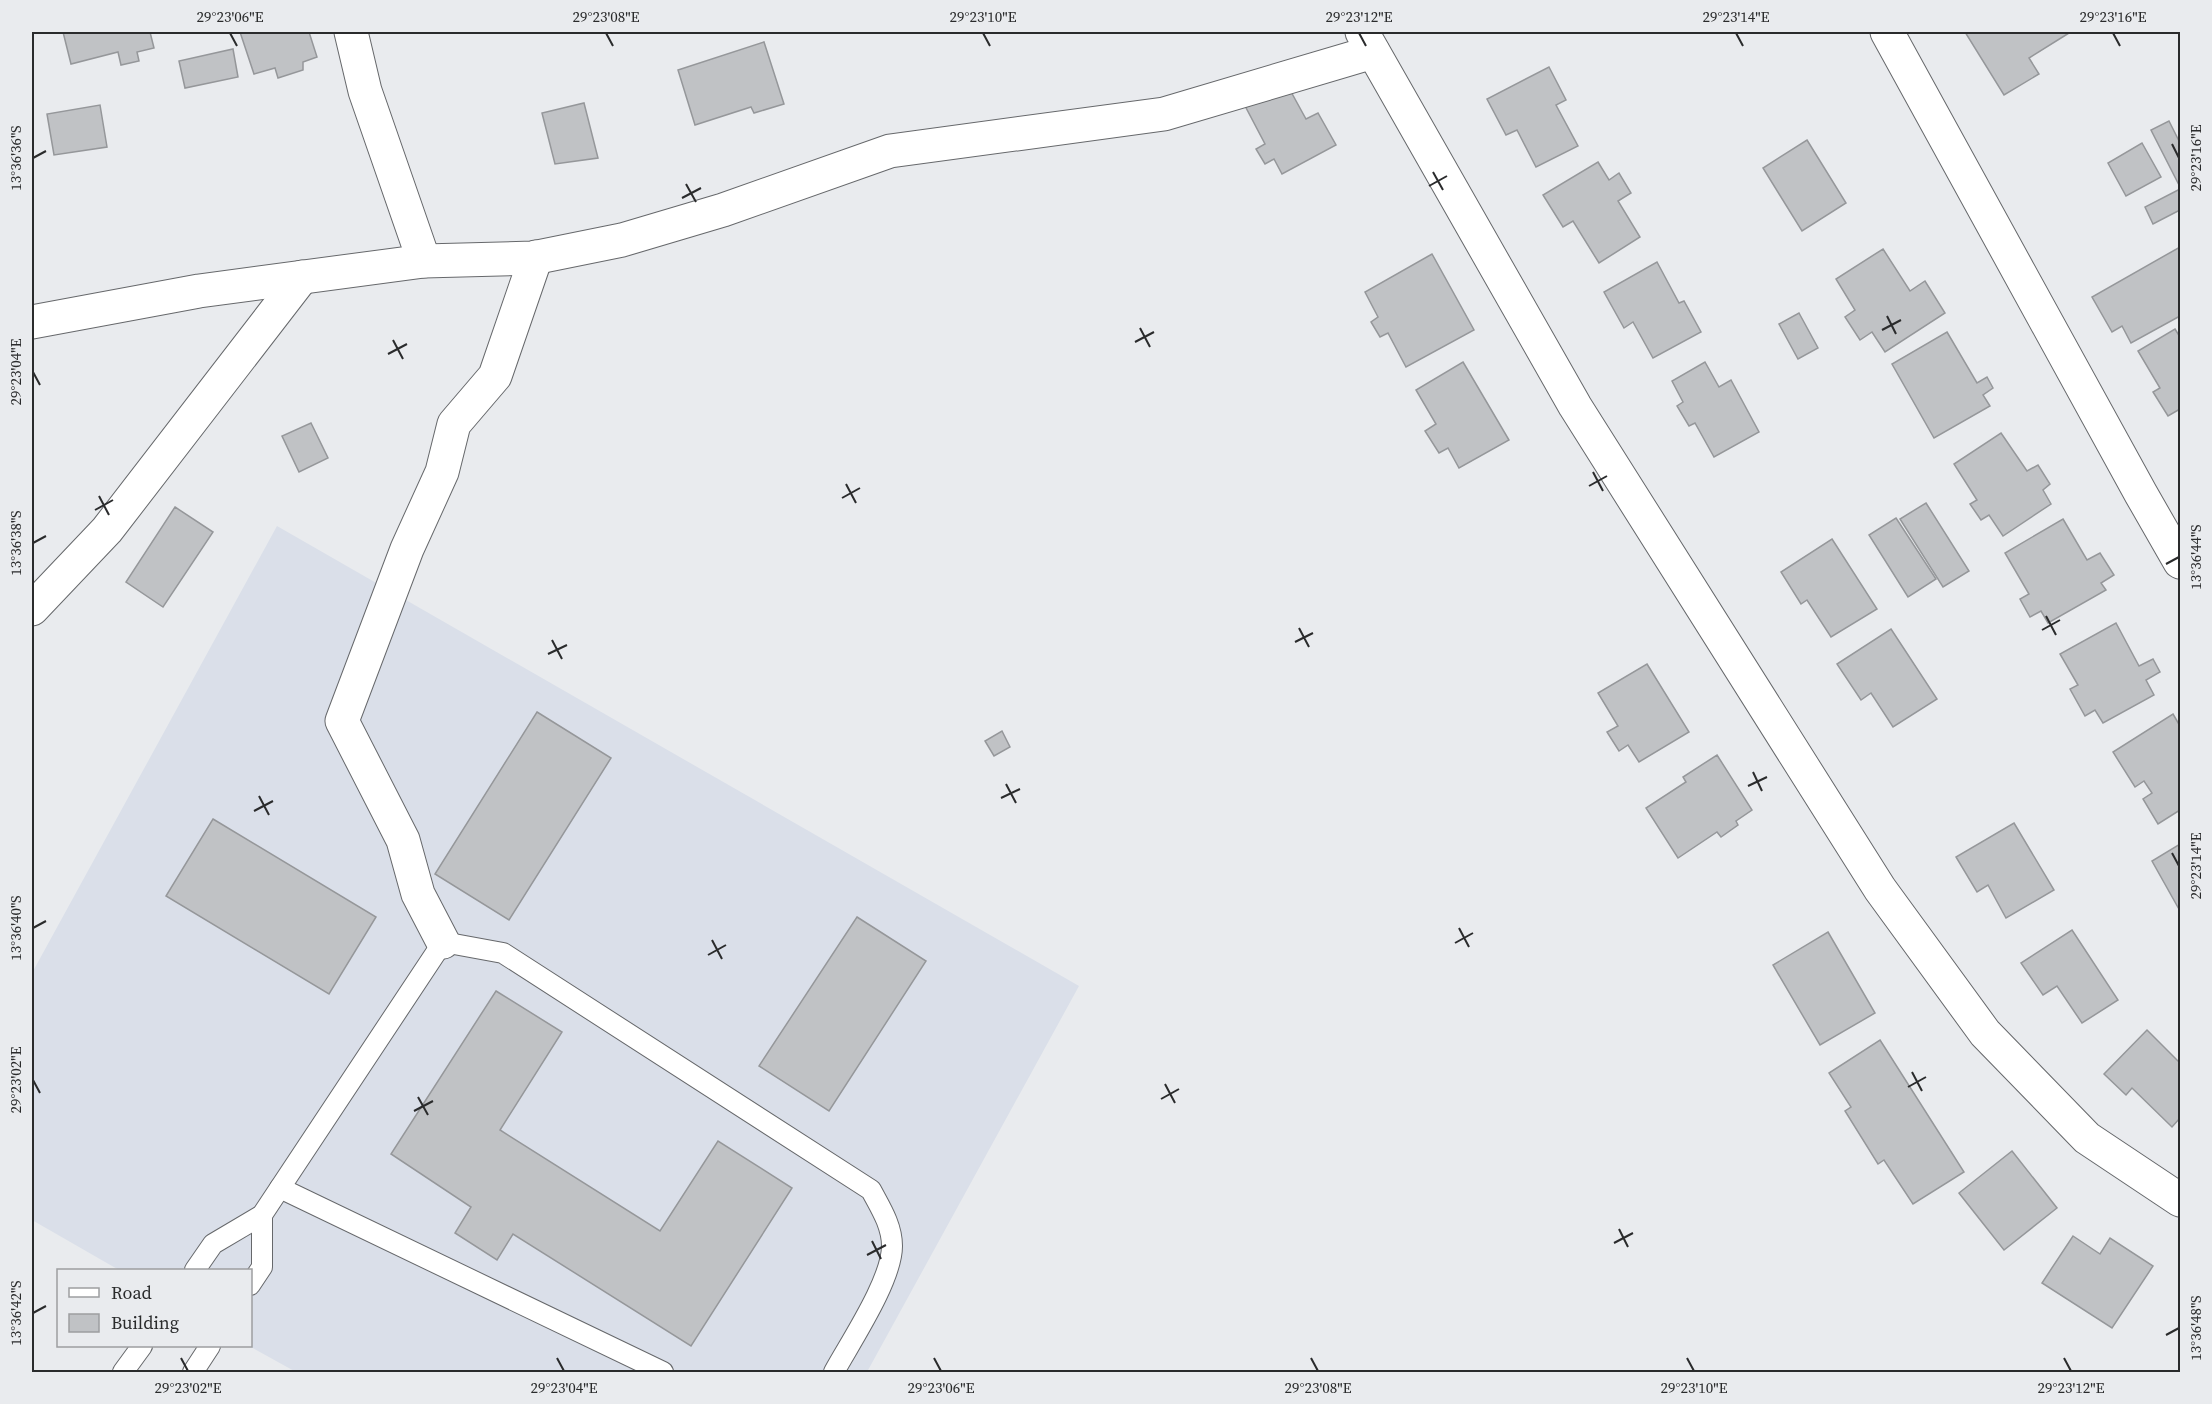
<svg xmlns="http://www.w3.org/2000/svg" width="2212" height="1404" font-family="'Source Serif 4',serif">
	<rect width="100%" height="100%" fill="#e9ebee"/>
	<!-- built -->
	<path fill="#dadfe9" d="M 277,526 L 1079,986 L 867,1372 L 296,1372 L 249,1346 L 250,1270 L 119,1270 L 32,1220 L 32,973 Z"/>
	<!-- building -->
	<g fill="#c0c2c5" stroke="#95979a" stroke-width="1.5">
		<path d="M 63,32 L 150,32 L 154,48 L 137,52 L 139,61 L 121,65 L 118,52 L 71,64 Z"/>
		<path d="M 240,32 L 309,32 L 317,57 L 303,62 L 303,70 L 278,78 L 275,68 L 254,74 Z"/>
		<path d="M 1965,32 L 2068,32 L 2069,33 L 2029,58 L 2039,74 L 2004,95 Z"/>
		<path d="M 764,42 L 784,104 L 754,113 L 751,107 L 695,125 L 678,70 Z"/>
		<path d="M 233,49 L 238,77 L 185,88 L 179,61 Z"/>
		<path d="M 1549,67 L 1566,100 L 1556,105 L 1578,146 L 1536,167 L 1517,130 L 1506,135 L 1487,99 Z"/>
		<path d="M 1284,79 L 1306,119 L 1318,113 L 1336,145 L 1282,174 L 1274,159 L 1265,164 L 1256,149 L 1265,144 L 1243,102 Z"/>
		<path d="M 584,103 L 598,158 L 555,164 L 542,113 Z"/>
		<path d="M 100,105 L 107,147 L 54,155 L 47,114 Z"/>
		<path d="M 2169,121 L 2180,143 L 2180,187 L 2151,130 Z"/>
		<path d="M 1807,140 L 1846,203 L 1802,231 L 1763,168 Z"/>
		<path d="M 2142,143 L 2161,177 L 2126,196 L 2108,163 Z"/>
		<path d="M 1598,162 L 1609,180 L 1619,173 L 1631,193 L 1618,201 L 1640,237 L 1599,263 L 1573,221 L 1563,227 L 1543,195 Z"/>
		<path d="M 2180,189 L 2180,210 L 2153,224 L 2145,207 Z"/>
		<path d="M 2180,247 L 2180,316 L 2131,343 L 2122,326 L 2112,332 L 2092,297 Z"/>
		<path d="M 1883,249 L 1910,291 L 1925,281 L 1945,313 L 1885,352 L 1872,332 L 1860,340 L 1845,317 L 1855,310 L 1836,279 Z"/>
		<path d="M 1432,254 L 1474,330 L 1406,367 L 1388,333 L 1380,337 L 1371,322 L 1378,317 L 1365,292 Z"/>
		<path d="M 1657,262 L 1679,303 L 1684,301 L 1701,332 L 1653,358 L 1633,322 L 1624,328 L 1604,292 Z"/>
		<path d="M 1799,313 L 1818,348 L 1798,359 L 1779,324 Z"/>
		<path d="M 2175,329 L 2180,337 L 2180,409 L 2168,416 L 2153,392 L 2160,388 L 2138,351 Z"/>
		<path d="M 1947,332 L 1977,383 L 1987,377 L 1993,388 L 1983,395 L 1990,406 L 1934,438 L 1892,364 Z"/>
		<path d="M 1463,362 L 1509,440 L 1459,468 L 1448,448 L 1439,453 L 1425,431 L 1436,424 L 1416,390 Z"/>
		<path d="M 1705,362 L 1719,387 L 1731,380 L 1759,432 L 1714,457 L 1695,423 L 1689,426 L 1677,406 L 1683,402 L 1672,381 Z"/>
		<path d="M 311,423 L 328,458 L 299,472 L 282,436 Z"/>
		<path d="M 2001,433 L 2027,471 L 2038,465 L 2050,484 L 2043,490 L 2051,504 L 2003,536 L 1989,515 L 1981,520 L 1970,504 L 1977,500 L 1954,464 Z"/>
		<path d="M 1926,503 L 1969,571 L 1943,587 L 1900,519 Z"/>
		<path d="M 175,507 L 213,532 L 163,607 L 126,582 Z"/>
		<path d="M 1896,518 L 1936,579 L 1908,597 L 1869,535 Z"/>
		<path d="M 2063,519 L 2087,560 L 2100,553 L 2114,575 L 2101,583 L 2106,590 L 2048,623 L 2041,611 L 2030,617 L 2020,599 L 2029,594 L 2005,553 Z"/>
		<path d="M 1832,539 L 1877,609 L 1831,637 L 1807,600 L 1801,604 L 1781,572 Z"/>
		<path d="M 2116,623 L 2139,666 L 2153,659 L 2160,672 L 2146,680 L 2154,695 L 2103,723 L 2095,710 L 2085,716 L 2070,689 L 2078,685 L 2060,654 Z"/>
		<path d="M 1891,629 L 1937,699 L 1893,727 L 1871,693 L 1861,700 L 1837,664 Z"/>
		<path d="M 1647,664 L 1689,732 L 1639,762 L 1628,745 L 1619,751 L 1607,732 L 1618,726 L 1598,693 Z"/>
		<path d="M 537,712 L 611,758 L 509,920 L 435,874 Z"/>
		<path d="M 2173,714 L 2180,726 L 2180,810 L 2158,824 L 2143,799 L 2152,793 L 2144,781 L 2135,787 L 2113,752 Z"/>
		<path d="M 1002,731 L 1010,747 L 994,756 L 985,741 Z"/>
		<path d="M 1717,755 L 1752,810 L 1736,821 L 1738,825 L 1721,837 L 1717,832 L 1678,858 L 1646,808 L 1686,782 L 1683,777 Z"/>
		<path d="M 213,819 L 376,917 L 329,994 L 166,896 Z"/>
		<path d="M 2014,823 L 2054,890 L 2006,918 L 1988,885 L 1977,892 L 1956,857 Z"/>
		<path d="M 2180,844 L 2180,911 L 2152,861 Z"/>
		<path d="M 857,917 L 926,961 L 829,1111 L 759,1066 Z"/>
		<path d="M 2072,930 L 2118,1000 L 2082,1023 L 2057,986 L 2043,995 L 2021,963 Z"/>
		<path d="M 1828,932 L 1875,1013 L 1820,1045 L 1773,965 Z"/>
		<path d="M 496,991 L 562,1032 L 500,1130 L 660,1231 L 718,1141 L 792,1188 L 691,1346 L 513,1234 L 497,1260 L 455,1233 L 471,1207 L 391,1154 Z"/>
		<path d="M 2147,1030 L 2180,1063 L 2180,1118 L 2172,1127 L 2132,1088 L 2126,1095 L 2104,1074 Z"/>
		<path d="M 1880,1040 L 1964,1172 L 1913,1204 L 1884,1160 L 1878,1164 L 1845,1111 L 1851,1107 L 1829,1073 Z"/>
		<path d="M 2012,1151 L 2057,1208 L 2004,1250 L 1959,1193 Z"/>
		<path d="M 2073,1236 L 2100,1254 L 2110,1238 L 2153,1266 L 2112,1328 L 2042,1283 Z"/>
	</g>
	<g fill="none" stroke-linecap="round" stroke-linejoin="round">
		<!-- service casing -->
		<g stroke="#66686b" stroke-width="22">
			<g id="service">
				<path d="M 280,1188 L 663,1372"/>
				<path d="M 195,1270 L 213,1244 L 262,1215 L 443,942 L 503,953 L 871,1190 C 880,1207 892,1225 892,1246 C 892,1280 851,1341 834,1372"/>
				<path d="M 250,1285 L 262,1267 L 262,1215"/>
				<path d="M 123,1372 L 142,1346"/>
				<path d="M 193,1372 L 210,1346"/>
			</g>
		</g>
		<!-- minor casing -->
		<g stroke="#66686b" stroke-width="35">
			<g id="minor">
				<path d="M 351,32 L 365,91 L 424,261"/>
				<path d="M 1362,32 L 1575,406 L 1880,889 L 1985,1033 L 2087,1138 L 2180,1200"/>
				<path d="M 1887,32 L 2141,494 L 2180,562"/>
				<path d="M 32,322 L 199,291 L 424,261 L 533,258 L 622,240 L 723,210 L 890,151 L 1164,114 L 1373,52"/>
				<path d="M 32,609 L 107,530 L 302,277"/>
				<path d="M 443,942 L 418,894 L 403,840 L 342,721 L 407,549 L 442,472 L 454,424 L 495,376 L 536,257"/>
			</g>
		</g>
		<!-- service -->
		<use href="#service" stroke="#fff" stroke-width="20"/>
		<!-- minor -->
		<use href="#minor" stroke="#fff" stroke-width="33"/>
	</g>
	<!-- ticks -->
	<path fill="none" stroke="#2a2b2c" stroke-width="2" d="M 230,33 L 237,46M 606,33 L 613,46M 983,33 L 990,46M 1359,33 L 1366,46M 1736,33 L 1743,46M 2113,33 L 2120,46M 2172,144 L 2179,158M 33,158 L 46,151M 1433,172 L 1443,190M 686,184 L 696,202M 1429,186 L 1447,176M 682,198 L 701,188M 1887,316 L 1896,334M 1140,328 L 1150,347M 1882,330 L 1901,320M 393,340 L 403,359M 1135,342 L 1154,332M 388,354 L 407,344M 33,372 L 40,385M 1593,472 L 1603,491M 846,484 L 856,503M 1589,486 L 1607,476M 99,496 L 109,515M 842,498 L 860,488M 95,510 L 113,500M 33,543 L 46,536M 2166,564 L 2179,557M 2046,616 L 2056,635M 1299,628 L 1309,647M 2042,630 L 2060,620M 552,640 L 562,659M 1295,642 L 1313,633M 548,654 L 567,645M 1753,772 L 1762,791M 1006,784 L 1016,803M 1748,786 L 1767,777M 259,796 L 269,815M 1001,798 L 1020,789M 254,811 L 273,801M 2172,853 L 2179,866M 33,928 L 46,921M 1459,928 L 1469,947M 712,940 L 722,959M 1455,943 L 1473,933M 708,955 L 726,945M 1912,1072 L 1922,1091M 33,1080 L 40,1093M 1165,1084 L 1175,1103M 1908,1087 L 1926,1077M 418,1097 L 428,1115M 1161,1099 L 1179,1089M 414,1111 L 433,1101M 1619,1229 L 1628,1247M 872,1241 L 881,1259M 1614,1243 L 1633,1233M 867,1255 L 886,1245M 33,1313 L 46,1306M 2166,1335 L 2179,1328M 181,1358 L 188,1371M 557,1358 L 564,1371M 934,1358 L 941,1371M 1311,1358 L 1318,1371M 1687,1358 L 1694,1371M 2064,1358 L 2071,1371"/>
	<!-- border -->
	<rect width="2212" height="1404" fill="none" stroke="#e9ebee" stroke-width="66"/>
	<!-- legend -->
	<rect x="57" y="1269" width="195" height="78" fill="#e9ebee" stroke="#9d9ea0" stroke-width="1.5"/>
	<rect x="69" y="1288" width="30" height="9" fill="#ffffff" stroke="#9d9ea0" stroke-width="1.5"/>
	<text x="111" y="1299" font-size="18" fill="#2a2b2c">Road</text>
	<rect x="69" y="1314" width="30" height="18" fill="#c0c2c5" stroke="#9d9ea0" stroke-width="1.5"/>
	<text x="111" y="1329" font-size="18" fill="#2a2b2c">Building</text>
	<rect x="33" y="33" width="2146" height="1338" fill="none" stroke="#2a2b2c" stroke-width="2"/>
	<g font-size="15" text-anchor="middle" fill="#2a2b2c">
		<text x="230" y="22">29°23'06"E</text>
		<text x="606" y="22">29°23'08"E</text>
		<text x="983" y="22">29°23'10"E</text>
		<text x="1359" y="22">29°23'12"E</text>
		<text x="1736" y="22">29°23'14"E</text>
		<text x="2113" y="22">29°23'16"E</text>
		<text transform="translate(2196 158) rotate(-90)" y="5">29°23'16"E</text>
		<text transform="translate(16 158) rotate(-90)" y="5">13°36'36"S</text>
		<text transform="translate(16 372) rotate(-90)" y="5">29°23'04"E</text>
		<text transform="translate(16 543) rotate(-90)" y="5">13°36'38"S</text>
		<text transform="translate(2196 557) rotate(-90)" y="5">13°36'44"S</text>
		<text transform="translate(2196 866) rotate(-90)" y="5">29°23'14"E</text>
		<text transform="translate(16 928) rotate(-90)" y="5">13°36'40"S</text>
		<text transform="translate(16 1080) rotate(-90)" y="5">29°23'02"E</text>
		<text transform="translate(16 1313) rotate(-90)" y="5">13°36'42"S</text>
		<text transform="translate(2196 1328) rotate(-90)" y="5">13°36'48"S</text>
		<text x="188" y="1393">29°23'02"E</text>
		<text x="564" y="1393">29°23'04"E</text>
		<text x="941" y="1393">29°23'06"E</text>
		<text x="1318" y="1393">29°23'08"E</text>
		<text x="1694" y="1393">29°23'10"E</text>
		<text x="2071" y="1393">29°23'12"E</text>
	</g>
</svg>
